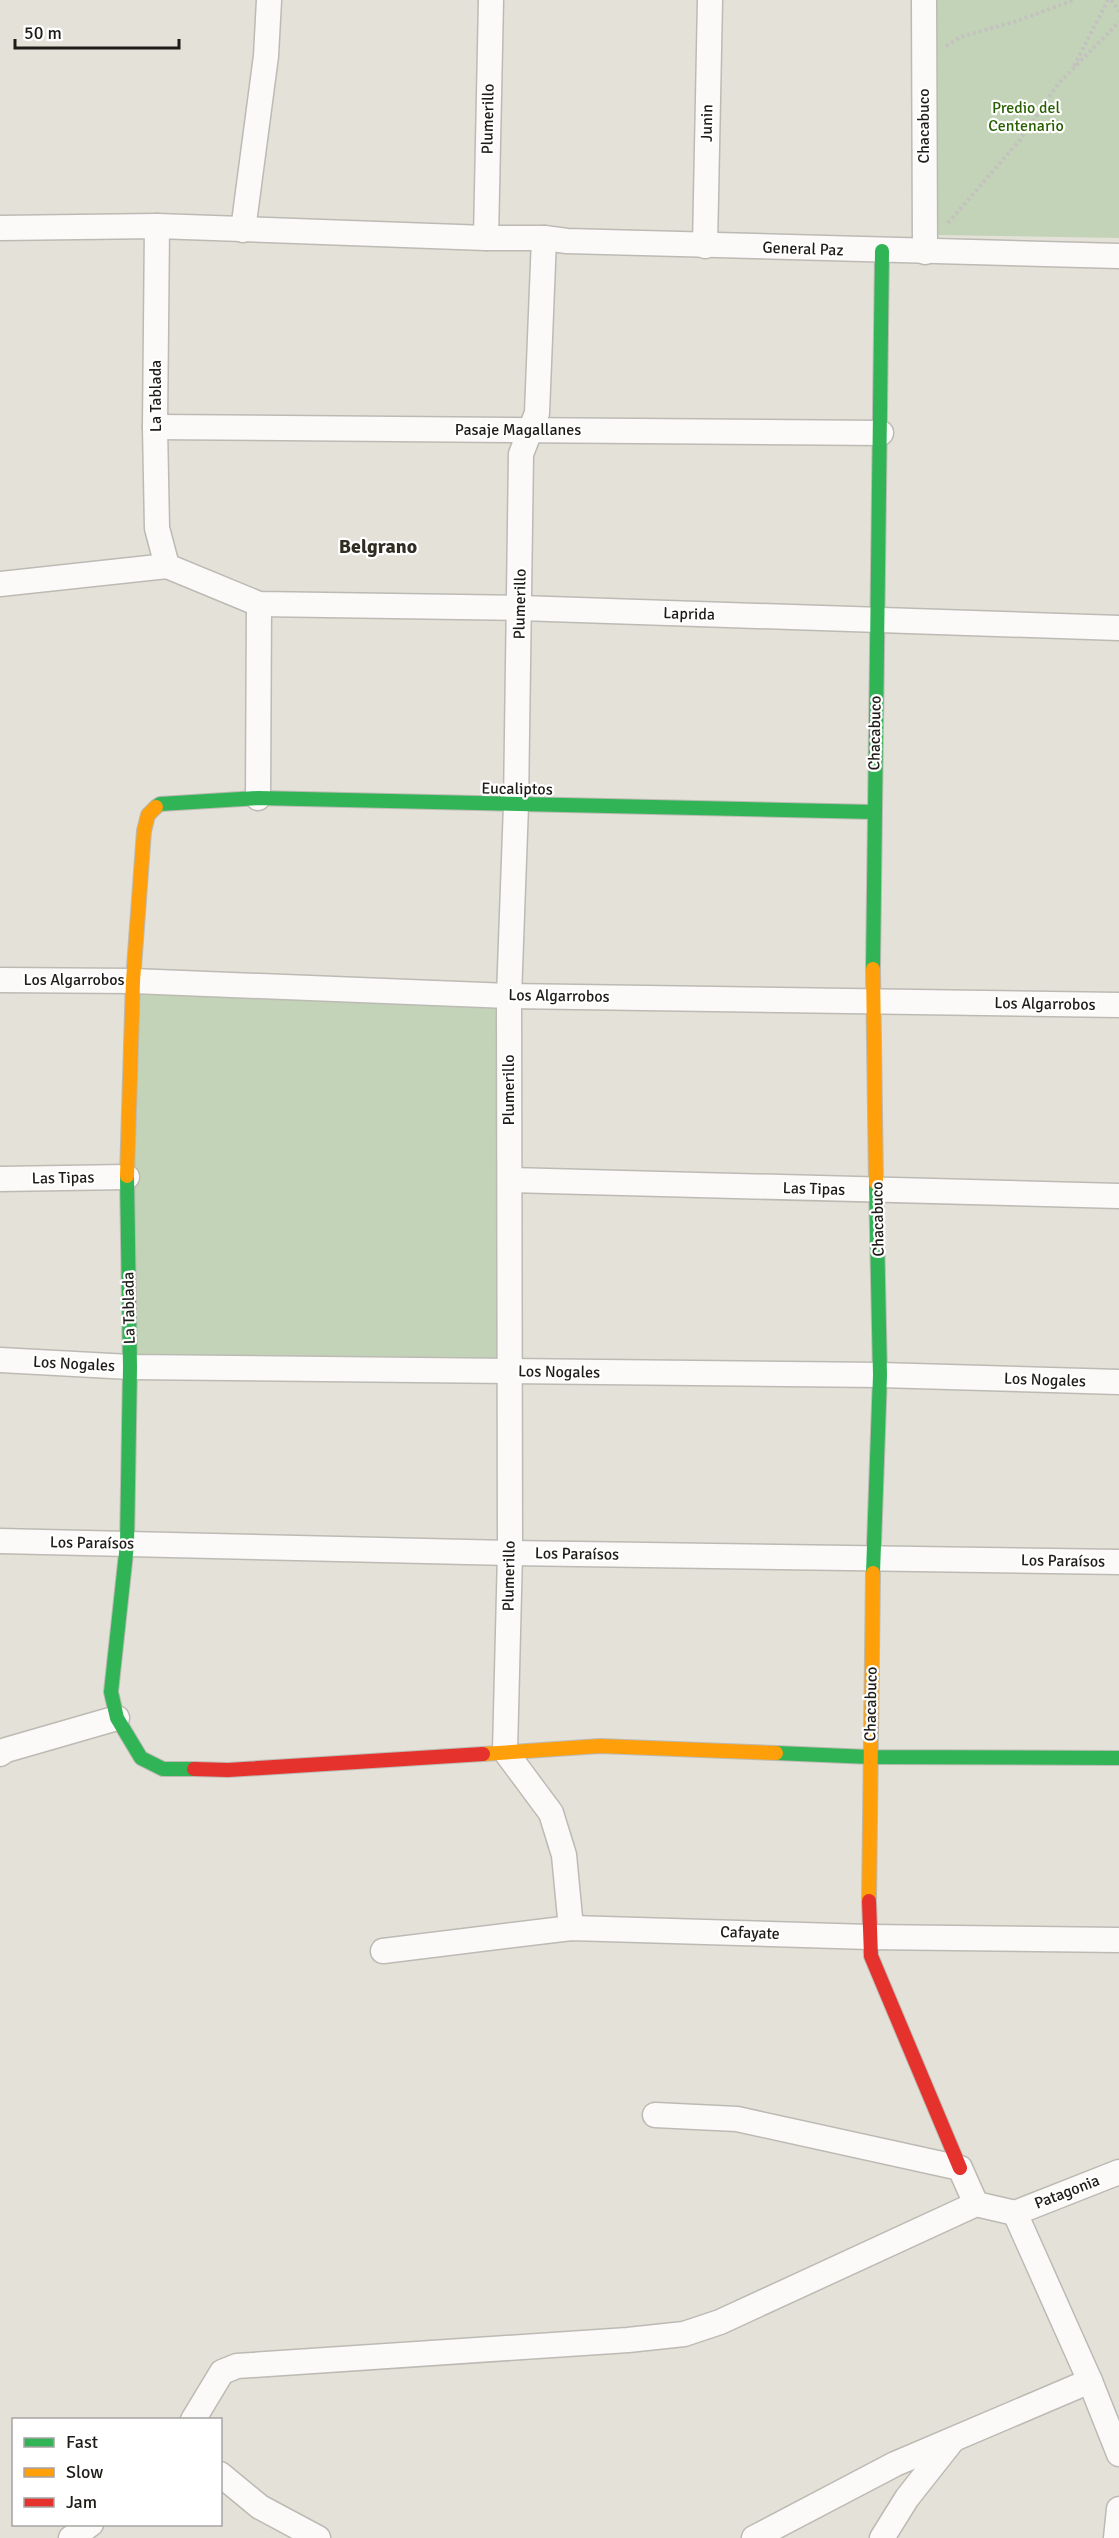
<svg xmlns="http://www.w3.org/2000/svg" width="1119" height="2538" font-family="Signika,sans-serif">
	<rect width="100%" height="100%" fill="#e4e1d9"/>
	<!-- green -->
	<g fill="#c3d3b7">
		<path d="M 934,0 L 1119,0 L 1119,238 L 933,235 Z"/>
		<path d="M 133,981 L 509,996 L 511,1371 L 130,1367 Z"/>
	</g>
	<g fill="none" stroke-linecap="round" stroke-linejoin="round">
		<!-- street casing -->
		<g stroke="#bdbab4" stroke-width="27">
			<g id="street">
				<path d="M 924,0 L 925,252"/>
				<path d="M 157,226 L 155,427 L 157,528 L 167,566"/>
				<path d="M 0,228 L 157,226 L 486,238 L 544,238 L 567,241 L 1119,256"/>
				<path d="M 243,230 L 266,56 L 269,0"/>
				<path d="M 486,238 L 491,0"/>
				<path d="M 544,238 L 537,413 L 521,454 L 516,805 L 509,996 L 510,1553 L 505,1751 L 551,1813 L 564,1855 L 571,1928"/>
				<path d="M 705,246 L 710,0"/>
				<path d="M 155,427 L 881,433"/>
				<path d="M 0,584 L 167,566 L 259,604 L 520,608 L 1119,628"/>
				<path d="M 258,798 L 259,604"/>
				<path d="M 0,980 L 133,981 L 509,996 L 1119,1005"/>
				<path d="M 0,1179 L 127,1177"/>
				<path d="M 510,1180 L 1119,1196"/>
				<path d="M 0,1360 L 130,1367 L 880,1375 L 1119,1382"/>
				<path d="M 0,1541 L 510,1553 L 1119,1562"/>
				<path d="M 0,1754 L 6,1750 L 117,1718"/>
				<path d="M 383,1951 L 571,1928 L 869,1937 L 1119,1940"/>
				<path d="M 655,2115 L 737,2119 L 960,2168 L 976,2204"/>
				<path d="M 1015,2213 L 1090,2381 L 1119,2454"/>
				<path d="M 1015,2213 L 1119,2172"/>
				<path d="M 193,2420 L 222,2372 L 237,2366 L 628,2340 L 684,2334 L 720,2322 L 976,2204 L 1015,2213"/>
				<path d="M 220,2474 L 260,2507 L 318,2538"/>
				<path d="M 71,2538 L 91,2524"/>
				<path d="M 754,2538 L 895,2464 L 1090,2381"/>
				<path d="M 882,2538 L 907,2498 L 952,2441"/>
				<path d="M 1116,2538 L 1119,2509"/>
			</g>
		</g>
		<!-- fast casing -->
		<g stroke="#bdbab4" stroke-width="16">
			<g id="fast">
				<path d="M 156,807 L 160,804 L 258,798 L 874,812"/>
				<path d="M 873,969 L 882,251"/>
				<path d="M 127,1176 L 130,1367 L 127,1544 L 111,1692 L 117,1718 L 141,1758 L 163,1769 L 194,1769"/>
				<path d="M 873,1573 L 880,1375 L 876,1183"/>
				<path d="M 776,1753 L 870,1757 L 1119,1758"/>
			</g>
		</g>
		<!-- slow casing -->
		<g stroke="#bdbab4" stroke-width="16">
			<g id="slow">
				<path d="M 873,969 L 876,1183"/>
				<path d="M 127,1176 L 133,981 L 144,831 L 148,815 L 156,807"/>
				<path d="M 483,1754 L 600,1746 L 776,1753"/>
				<path d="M 869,1901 L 873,1573"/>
			</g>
		</g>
		<!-- jam casing -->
		<g stroke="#bdbab4" stroke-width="16">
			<g id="jam">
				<path d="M 194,1769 L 228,1770 L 483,1754"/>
				<path d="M 869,1901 L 871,1956 L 960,2168"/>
			</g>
		</g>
		<!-- path -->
		<g stroke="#c4c2c0" stroke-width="4" stroke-dasharray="3 3" stroke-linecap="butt">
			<path d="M 1111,0 L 1119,11"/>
			<path d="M 946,46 L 960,37 L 1017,21 L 1074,0"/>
			<path d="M 1074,66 L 1108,0"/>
			<path d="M 948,223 L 1020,140 L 1058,84 L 1119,22"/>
		</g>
		<!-- street -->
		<use href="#street" stroke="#fbfaf9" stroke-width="24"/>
		<!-- fast -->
		<use href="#fast" stroke="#30b455" stroke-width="14"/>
		<!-- slow -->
		<use href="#slow" stroke="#ff9f0a" stroke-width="14"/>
		<!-- jam -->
		<use href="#jam" stroke="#e5322d" stroke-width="14"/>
	</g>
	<g text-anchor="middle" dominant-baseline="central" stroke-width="4.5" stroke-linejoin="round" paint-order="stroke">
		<!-- park labels -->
		<g font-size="16" fill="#285f00" stroke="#fff">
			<text x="1026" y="108">Predio del<tspan x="1026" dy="18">Centenario</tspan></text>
		</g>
		<!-- street labels -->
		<g font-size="16" fill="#1f1c18" stroke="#fff">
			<text transform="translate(488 119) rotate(-89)">Plumerillo</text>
			<text transform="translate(707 123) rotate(-89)">Junin</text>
			<text transform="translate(924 126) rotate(-90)">Chacabuco</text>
			<text transform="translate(803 249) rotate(2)">General Paz</text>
			<text transform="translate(156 396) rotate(-90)">La Tablada</text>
			<text x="518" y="430">Pasaje Magallanes</text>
			<text transform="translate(520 604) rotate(-89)">Plumerillo</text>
			<text transform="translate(689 614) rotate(2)">Laprida</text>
			<text transform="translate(875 733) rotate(-89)">Chacabuco</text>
			<text transform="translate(517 789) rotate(1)">Eucaliptos</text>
			<text x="74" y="980">Los Algarrobos</text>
			<text transform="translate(559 996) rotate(1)">Los Algarrobos</text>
			<text transform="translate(1045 1004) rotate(1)">Los Algarrobos</text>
			<text transform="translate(509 1090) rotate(-90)">Plumerillo</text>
			<text transform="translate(63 1178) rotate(-1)">Las Tipas</text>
			<text transform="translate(814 1189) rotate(2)">Las Tipas</text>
			<text transform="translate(878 1219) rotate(-91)">Chacabuco</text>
			<text transform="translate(129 1308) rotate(-91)">La Tablada</text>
			<text transform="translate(74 1364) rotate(3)">Los Nogales</text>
			<text transform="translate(559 1372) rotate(1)">Los Nogales</text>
			<text transform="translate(1045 1380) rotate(2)">Los Nogales</text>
			<text transform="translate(92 1543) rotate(1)">Los Paraísos</text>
			<text transform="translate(577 1554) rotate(1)">Los Paraísos</text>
			<text transform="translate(1063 1561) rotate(1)">Los Paraísos</text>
			<text transform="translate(509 1576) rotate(-89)">Plumerillo</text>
			<text transform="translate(871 1704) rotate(-89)">Chacabuco</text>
			<text transform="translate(750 1933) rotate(2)">Cafayate</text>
			<text transform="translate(1067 2192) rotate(-21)">Patagonia</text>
		</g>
		<!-- quarter labels -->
		<g font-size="20" font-weight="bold" fill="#322d23" stroke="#fff">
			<text x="378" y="546">Belgrano</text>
		</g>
	</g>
	<!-- legend -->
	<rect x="12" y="2418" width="210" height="108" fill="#ffffff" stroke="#a5a4a3" stroke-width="1.5"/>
	<rect x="24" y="2438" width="30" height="9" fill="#30b455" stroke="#a5a4a3" stroke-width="1.5"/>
	<text x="66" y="2448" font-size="18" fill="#1f1c18">Fast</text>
	<rect x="24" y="2468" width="30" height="9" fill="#ff9f0a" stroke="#a5a4a3" stroke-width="1.5"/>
	<text x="66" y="2478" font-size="18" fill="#1f1c18">Slow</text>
	<rect x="24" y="2498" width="30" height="9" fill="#e5322d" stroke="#a5a4a3" stroke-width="1.5"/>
	<text x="66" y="2508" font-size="18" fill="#1f1c18">Jam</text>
	<!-- scale -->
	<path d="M15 39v9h164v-9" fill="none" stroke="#1f1c18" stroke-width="3"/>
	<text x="24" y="39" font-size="18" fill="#1f1c18" stroke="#ffffff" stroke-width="4.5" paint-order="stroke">50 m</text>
</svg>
